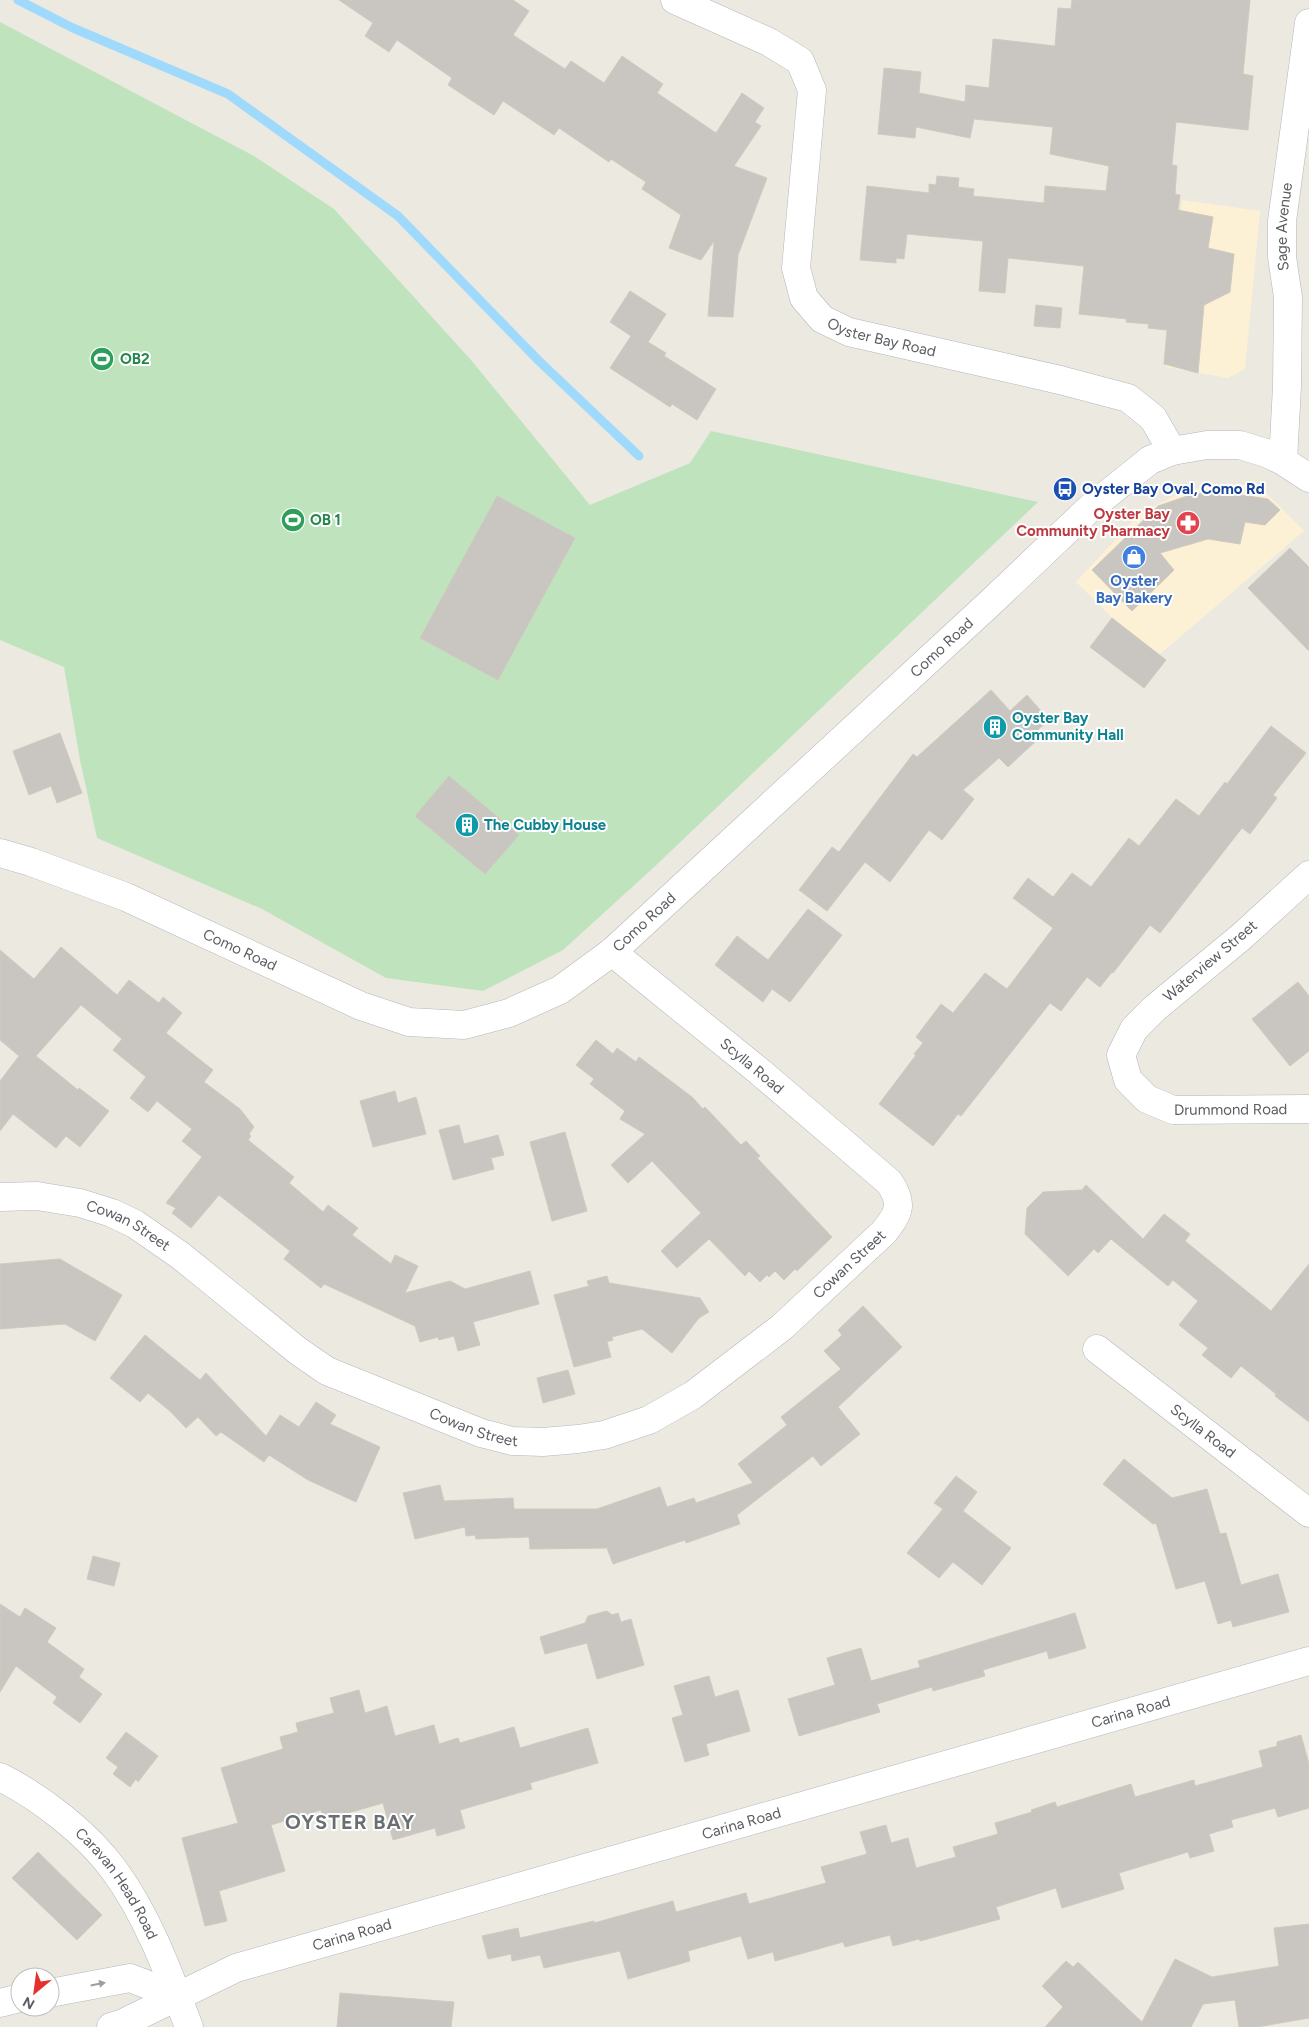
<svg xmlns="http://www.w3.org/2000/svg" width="1309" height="2027" font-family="Figtree,sans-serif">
	<rect width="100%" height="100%" fill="#ece9e0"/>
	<!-- commercial -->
	<g fill="#fdf1d5">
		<path d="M 1182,200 L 1260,211 L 1245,369 L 1228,378 L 1166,367 Z"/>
		<path d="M 1228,485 L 1258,485 L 1304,531 L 1154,659 L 1076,582 L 1139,514 L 1186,490 Z"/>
	</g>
	<!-- green -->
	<path fill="#bfe4bd" d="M 0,22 L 254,156 L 334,209 L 471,360 L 590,505 L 690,463 L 711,431 L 1038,502 L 651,870 L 563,950 L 483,991 L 386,978 L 262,909 L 97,838 L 80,760 L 64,667 L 0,640 Z"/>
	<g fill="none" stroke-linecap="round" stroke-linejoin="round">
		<!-- stream -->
		<path stroke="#9fdafd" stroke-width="9" d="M 18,0 L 73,28 L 228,94 L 398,216 L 538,360 L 639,456"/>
	</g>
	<!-- building -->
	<g fill="#c9c5c0" stroke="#d0cabf">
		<path d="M 339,0 L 513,0 L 529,11 L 513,35 L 565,69 L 571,61 L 604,83 L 622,56 L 663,84 L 657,93 L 716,133 L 742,93 L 764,108 L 755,122 L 761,126 L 734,166 L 767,178 L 738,255 L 733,317 L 708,316 L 714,241 L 701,260 L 669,248 L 681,215 L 642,189 L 646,182 L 611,159 L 609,162 L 559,128 L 554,135 L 503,101 L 494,115 L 448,85 L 452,78 L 397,40 L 389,52 L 365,36 L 373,23 Z"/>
		<path d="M 1072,0 L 1250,0 L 1243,74 L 1253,76 L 1248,130 L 1176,122 L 1172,165 L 1177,166 L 1175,194 L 1180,195 L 1178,210 L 1213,217 L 1208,248 L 1234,254 L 1230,292 L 1204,305 L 1198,373 L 1164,364 L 1167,330 L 1148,328 L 1149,324 L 1126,322 L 1127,319 L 1079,314 L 1084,266 L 1008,258 L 1005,293 L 979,291 L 983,241 L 907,234 L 904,259 L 896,258 L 896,263 L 860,260 L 867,186 L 929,193 L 929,184 L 936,185 L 937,176 L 959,178 L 958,187 L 974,189 L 973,196 L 1044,203 L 1045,186 L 1106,191 L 1109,166 L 1050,154 L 1053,127 L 974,119 L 970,138 L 916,127 L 915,138 L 878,134 L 884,68 L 921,72 L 919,93 L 965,102 L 966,85 L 989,88 L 993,39 L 1055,46 L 1058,8 L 1071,9 Z"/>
		<path d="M 630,291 L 666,314 L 648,342 L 666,353 L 664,356 L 716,389 L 697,420 L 672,404 L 670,407 L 610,368 L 631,336 L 610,322 Z"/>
		<path d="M 1036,305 L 1062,308 L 1060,328 L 1034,326 Z"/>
		<path d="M 1196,493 L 1235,494 L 1268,499 L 1280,510 L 1265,525 L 1245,522 L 1240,544 L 1208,539 L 1160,553 L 1174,570 L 1132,611 L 1092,570 L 1158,506 Z"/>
		<path d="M 497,496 L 575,538 L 498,680 L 420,638 Z"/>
		<path d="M 1290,548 L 1309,567 L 1309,651 L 1248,588 Z"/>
		<path d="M 1112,618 L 1166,660 L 1144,688 L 1090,647 Z"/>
		<path d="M 991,690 L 1010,711 L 1027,695 L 1049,720 L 1032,735 L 1037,740 L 1008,767 L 999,758 L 963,790 L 974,799 L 942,840 L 929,830 L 890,882 L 865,862 L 827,911 L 799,890 L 832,847 L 839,852 L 913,754 L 917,757 Z"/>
		<path d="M 1271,726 L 1306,753 L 1273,795 L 1277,798 L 1250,834 L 1242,828 L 1160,933 L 1150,925 L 1113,973 L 1112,972 L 1100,987 L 1087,977 L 1061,1011 L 1050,1003 L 961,1116 L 958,1114 L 933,1146 L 879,1104 L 916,1055 L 914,1054 L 923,1043 L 916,1037 L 941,1004 L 953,1013 L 985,973 L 1007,989 L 1053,928 L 1013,898 L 1028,878 L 1053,897 L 1072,873 L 1091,887 L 1129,838 L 1139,846 L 1176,799 L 1199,816 L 1225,782 L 1227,784 Z"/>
		<path d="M 60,733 L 82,793 L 57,803 L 51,786 L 29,795 L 13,751 Z"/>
		<path d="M 449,776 L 519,835 L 485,874 L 415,816 Z"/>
		<path d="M 808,909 L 842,935 L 790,1002 L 772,989 L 763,1002 L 715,965 L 737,936 L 768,960 Z"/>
		<path d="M 61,947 L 117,995 L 129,980 L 159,1003 L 163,997 L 182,1013 L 166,1033 L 213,1070 L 204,1082 L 240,1109 L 254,1127 L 249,1134 L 251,1136 L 248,1140 L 294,1177 L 289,1183 L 323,1212 L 328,1205 L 358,1228 L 352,1235 L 391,1264 L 395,1255 L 418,1266 L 405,1293 L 450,1281 L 465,1289 L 530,1271 L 539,1304 L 473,1322 L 480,1345 L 458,1351 L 454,1336 L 439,1340 L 438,1337 L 420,1342 L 415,1326 L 324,1284 L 321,1288 L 284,1259 L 290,1251 L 219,1195 L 191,1228 L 172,1213 L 176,1208 L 166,1203 L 202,1157 L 182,1141 L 192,1129 L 157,1101 L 148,1112 L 130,1098 L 146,1077 L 113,1050 L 122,1039 L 81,1005 L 36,1056 L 78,1090 L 79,1088 L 109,1111 L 80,1147 L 66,1136 L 56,1148 L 13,1114 L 0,1131 L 0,1081 L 19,1056 L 0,1040 L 0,950 L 34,979 Z"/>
		<path d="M 1298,982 L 1309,996 L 1309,1051 L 1290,1066 L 1252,1019 Z"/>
		<path d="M 596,1040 L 613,1054 L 617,1048 L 636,1062 L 639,1057 L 692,1097 L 703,1109 L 705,1107 L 741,1145 L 746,1141 L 760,1156 L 757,1158 L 832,1237 L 797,1271 L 795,1269 L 784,1280 L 775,1271 L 769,1277 L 767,1275 L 760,1282 L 749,1271 L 745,1276 L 709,1239 L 677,1268 L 661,1251 L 701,1213 L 652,1161 L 628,1183 L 611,1165 L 645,1134 L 620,1119 L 625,1111 L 590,1084 L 594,1079 L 576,1065 Z"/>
		<path d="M 395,1091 L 398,1103 L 416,1097 L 426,1134 L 373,1147 L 360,1101 Z"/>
		<path d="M 459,1125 L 464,1144 L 498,1135 L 504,1155 L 491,1158 L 494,1169 L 453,1180 L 439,1130 Z"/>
		<path d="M 565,1132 L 587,1211 L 552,1221 L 530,1142 Z"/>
		<path d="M 1086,1185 L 1143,1239 L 1164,1214 L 1190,1234 L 1185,1241 L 1271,1311 L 1309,1264 L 1309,1422 L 1275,1396 L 1276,1394 L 1241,1366 L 1231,1378 L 1202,1355 L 1208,1348 L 1179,1325 L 1198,1301 L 1173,1280 L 1168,1286 L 1111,1239 L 1098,1253 L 1094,1249 L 1068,1276 L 1025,1234 L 1027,1208 L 1043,1192 L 1082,1190 Z"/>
		<path d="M 60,1259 L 122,1295 L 95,1341 L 65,1324 L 0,1329 L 0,1264 Z"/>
		<path d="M 607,1276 L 609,1283 L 700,1298 L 709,1312 L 699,1318 L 672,1353 L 642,1329 L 612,1337 L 613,1340 L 607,1342 L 611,1357 L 574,1367 L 554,1295 L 589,1286 L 587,1281 Z"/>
		<path d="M 863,1306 L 902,1347 L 838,1407 L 860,1434 L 821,1466 L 813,1456 L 737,1515 L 740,1524 L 686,1543 L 685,1540 L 613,1564 L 607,1548 L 530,1549 L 529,1537 L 476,1539 L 475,1535 L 466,1536 L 465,1527 L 415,1539 L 403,1493 L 440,1485 L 444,1501 L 513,1498 L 514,1509 L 597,1509 L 660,1487 L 667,1507 L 694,1498 L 696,1503 L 753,1483 L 738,1464 L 787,1425 L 781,1417 L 841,1369 L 824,1351 L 842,1335 L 838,1330 Z"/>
		<path d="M 145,1335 L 200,1380 L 206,1373 L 266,1436 L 280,1415 L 299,1427 L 316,1402 L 336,1415 L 330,1424 L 380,1447 L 356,1502 L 308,1480 L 269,1455 L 264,1462 L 221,1432 L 216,1436 L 198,1417 L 186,1428 L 171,1412 L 148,1393 L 140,1402 L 110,1378 Z"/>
		<path d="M 568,1370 L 575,1394 L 543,1403 L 537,1378 Z"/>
		<path d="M 1124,1459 L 1172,1498 L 1207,1489 L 1220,1534 L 1226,1533 L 1241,1585 L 1278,1574 L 1289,1612 L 1233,1627 L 1231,1620 L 1218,1624 L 1205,1581 L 1176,1589 L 1156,1523 L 1153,1524 L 1103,1484 Z"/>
		<path d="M 956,1476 L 977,1492 L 963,1511 L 1011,1548 L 982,1585 L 953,1562 L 939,1578 L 907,1553 L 943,1509 L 934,1503 Z"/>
		<path d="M 93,1556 L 120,1563 L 114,1586 L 87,1579 Z"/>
		<path d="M 0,1604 L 20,1617 L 25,1608 L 56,1628 L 47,1642 L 84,1669 L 79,1677 L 102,1694 L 80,1723 L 53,1703 L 57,1697 L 16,1666 L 0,1692 Z"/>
		<path d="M 607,1611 L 612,1615 L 618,1613 L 621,1622 L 631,1619 L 644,1665 L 597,1679 L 587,1643 L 545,1654 L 540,1637 L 585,1623 L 588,1616 Z"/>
		<path d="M 1075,1613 L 1086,1648 L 1049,1659 L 1047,1651 L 983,1670 L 985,1676 L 933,1691 L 932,1687 L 877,1704 L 880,1712 L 799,1736 L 788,1699 L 835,1685 L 827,1658 L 861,1648 L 871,1681 L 920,1667 L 918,1661 Z"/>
		<path d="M 709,1676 L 715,1697 L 738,1690 L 750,1731 L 706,1744 L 709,1755 L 685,1762 L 672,1718 L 683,1715 L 674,1686 Z"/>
		<path d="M 359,1690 L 365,1713 L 387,1706 L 395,1736 L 434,1725 L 439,1744 L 458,1738 L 460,1743 L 514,1727 L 520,1748 L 588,1728 L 598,1763 L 530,1783 L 532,1789 L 460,1810 L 465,1828 L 437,1836 L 435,1828 L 393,1840 L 383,1803 L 324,1820 L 321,1810 L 271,1825 L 285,1871 L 219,1891 L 227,1921 L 205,1926 L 182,1838 L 238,1823 L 221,1768 L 283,1749 L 280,1737 L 298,1732 L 296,1723 L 334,1713 L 330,1698 Z"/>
		<path d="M 126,1732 L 158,1756 L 138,1782 L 136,1779 L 130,1787 L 113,1774 L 118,1767 L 106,1758 Z"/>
		<path d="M 1301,1735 L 1309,1764 L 1309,1808 L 1278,1817 L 1275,1808 L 1231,1820 L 1233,1827 L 1209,1834 L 1214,1851 L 1190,1858 L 1188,1852 L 1119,1873 L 1124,1889 L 1062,1908 L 1056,1888 L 996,1907 L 1000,1919 L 920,1941 L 919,1939 L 893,1946 L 890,1935 L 845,1947 L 843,1942 L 775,1961 L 773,1952 L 748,1959 L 741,1936 L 688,1951 L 690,1961 L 628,1979 L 620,1951 L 544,1968 L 540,1955 L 512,1961 L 511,1954 L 488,1959 L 482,1936 L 518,1928 L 520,1938 L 594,1921 L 594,1923 L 673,1901 L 676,1912 L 746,1893 L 749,1904 L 826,1883 L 821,1867 L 867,1854 L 860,1832 L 886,1825 L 891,1843 L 908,1838 L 916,1868 L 956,1857 L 953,1847 L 998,1834 L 995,1823 L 1032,1812 L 1031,1810 L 1055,1802 L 1057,1807 L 1131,1784 L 1135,1797 L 1194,1780 L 1195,1786 L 1263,1767 L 1259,1751 L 1277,1746 L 1277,1742 Z"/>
		<path d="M 38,1852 L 102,1915 L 77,1940 L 12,1878 Z"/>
		<path d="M 1309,1924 L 1309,2018 L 1257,2027 L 1239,2027 L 1235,2000 L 1203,2004 L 1191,2027 L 1045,2027 L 1063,2007 L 1042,1986 L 1066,1961 L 1073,1967 L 1078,1962 L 1142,2022 L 1175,1959 L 1212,1977 L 1279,1966 L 1274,1928 Z"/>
		<path d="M 340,1993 L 454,2002 L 451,2027 L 337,2027 Z"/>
	</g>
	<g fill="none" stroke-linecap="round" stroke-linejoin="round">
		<!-- minor casing -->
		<g stroke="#b3b7bb" stroke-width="29">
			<g id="minor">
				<path id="s1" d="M 675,0 L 769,42 L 800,61 L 812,90 L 796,268 L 804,298 L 822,319 L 849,332 L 1060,380 L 1128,398 L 1153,418 L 1172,451"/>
				<path id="s2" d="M 1283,461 L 1287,386 L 1288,297 L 1282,257 L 1282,221 L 1309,23"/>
				<path id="s3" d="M 0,853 L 31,862 L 126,897 L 361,1006 L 409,1022 L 464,1025 L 509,1013 L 560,990 L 612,952 L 989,604 L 1089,509 L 1150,460 L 1172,451 L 1207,445 L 1240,445 L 1266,453 L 1283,461 L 1309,478"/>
				<path id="s4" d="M 1309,875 L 1241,937 L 1155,1008 L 1134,1029 L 1121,1055 L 1128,1080 L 1147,1099 L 1173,1110 L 1309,1109"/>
				<path id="s5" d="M 0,1197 L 37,1196 L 80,1203 L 112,1213 L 135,1224 L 181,1256 L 298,1351 L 327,1371 L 481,1433 L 512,1441 L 543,1442 L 578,1439 L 604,1435 L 649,1420 L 693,1395 L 782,1327 L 884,1232 C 899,1213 904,1204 889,1182 L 760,1072 L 612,952"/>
				<path id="s6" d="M 1097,1349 L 1309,1513"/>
				<path id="s7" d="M 0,1777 C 40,1797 87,1833 114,1870 C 148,1916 169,1974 189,2027"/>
				<path d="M 50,1993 L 130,1978 L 177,1996"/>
				<path d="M 0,2003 L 20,1998"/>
				<path id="s8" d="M 111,2027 L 121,2024 L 236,1968 L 1309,1661"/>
			</g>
		</g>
		<!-- minor -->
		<use href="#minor" stroke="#fff" stroke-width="28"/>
	</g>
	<!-- one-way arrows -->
	<defs><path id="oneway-solid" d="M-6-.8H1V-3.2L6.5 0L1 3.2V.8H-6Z" transform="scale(1.25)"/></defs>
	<use fill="#9b9ea0" href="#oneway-solid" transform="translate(98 1984) rotate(-11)"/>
	<!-- icons -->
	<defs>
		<g id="stadium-disc" transform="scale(1.25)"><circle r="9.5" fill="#2e9e5b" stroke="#fff"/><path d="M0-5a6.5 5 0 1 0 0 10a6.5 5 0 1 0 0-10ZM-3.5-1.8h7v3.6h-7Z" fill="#fff"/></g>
		<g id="bus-disc" transform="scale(1.25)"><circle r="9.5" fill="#1a4fb4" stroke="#fff"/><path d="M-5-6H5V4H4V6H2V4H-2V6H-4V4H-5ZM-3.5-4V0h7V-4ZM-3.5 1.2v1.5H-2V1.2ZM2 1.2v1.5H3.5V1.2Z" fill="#fff"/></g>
		<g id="pharmacy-disc" transform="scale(1.25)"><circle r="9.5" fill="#e0444e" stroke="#fff"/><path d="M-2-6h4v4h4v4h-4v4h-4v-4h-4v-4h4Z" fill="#fff"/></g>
		<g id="shop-disc" transform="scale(1.25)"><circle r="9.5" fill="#3f7fe0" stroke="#fff"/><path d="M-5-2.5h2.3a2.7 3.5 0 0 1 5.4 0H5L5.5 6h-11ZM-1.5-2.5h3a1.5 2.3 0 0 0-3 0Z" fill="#fff"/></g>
		<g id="building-disc" transform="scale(1.25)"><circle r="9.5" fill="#0f9aa8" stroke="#fff"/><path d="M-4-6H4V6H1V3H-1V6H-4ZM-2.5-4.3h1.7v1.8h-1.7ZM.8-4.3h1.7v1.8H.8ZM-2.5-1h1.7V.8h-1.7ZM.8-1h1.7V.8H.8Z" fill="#fff"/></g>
	</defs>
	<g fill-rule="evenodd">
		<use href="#stadium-disc" x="102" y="359"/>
		<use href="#bus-disc" x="1065" y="489"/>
		<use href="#stadium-disc" x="293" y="520"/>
		<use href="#pharmacy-disc" x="1188" y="523"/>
		<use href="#shop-disc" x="1134" y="557"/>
		<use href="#building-disc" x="995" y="727"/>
		<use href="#building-disc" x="467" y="825"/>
	</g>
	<g text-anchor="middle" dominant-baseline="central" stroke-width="4" stroke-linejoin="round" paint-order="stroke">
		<!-- street labels -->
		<g font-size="15" fill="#595d61" stroke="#fff">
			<text stroke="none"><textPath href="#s2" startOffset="235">Sage Avenue</textPath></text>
			<text stroke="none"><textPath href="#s1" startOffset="471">Oyster Bay Road</textPath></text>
			<text stroke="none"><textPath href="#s3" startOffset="1114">Como Road</textPath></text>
			<text stroke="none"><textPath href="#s3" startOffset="709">Como Road</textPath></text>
			<text stroke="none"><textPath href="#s3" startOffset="259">Como Road</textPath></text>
			<text transform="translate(1210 961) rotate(-40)">Waterview Street</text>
			<text transform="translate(752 1066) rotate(40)">Scylla Road</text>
			<text stroke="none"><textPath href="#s4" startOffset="401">Drummond Road</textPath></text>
			<text stroke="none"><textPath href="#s5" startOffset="134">Cowan Street</textPath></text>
			<text stroke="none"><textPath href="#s5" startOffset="974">Cowan Street</textPath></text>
			<text stroke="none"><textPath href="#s5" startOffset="539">Cowan Street</textPath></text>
			<text stroke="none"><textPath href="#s6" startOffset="134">Scylla Road</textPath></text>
			<text stroke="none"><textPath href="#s8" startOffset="1069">Carina Road</textPath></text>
			<text stroke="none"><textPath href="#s8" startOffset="664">Carina Road</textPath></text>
			<text stroke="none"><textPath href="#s7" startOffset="161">Caravan Head Road</textPath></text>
			<text stroke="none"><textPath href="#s8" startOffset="259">Carina Road</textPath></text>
		</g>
		<!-- leisure labels -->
		<g font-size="15" font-weight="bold" fill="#27864d" stroke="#fff" text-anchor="start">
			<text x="120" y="359">OB2</text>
			<text x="310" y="520">OB 1</text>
		</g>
		<!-- transit labels -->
		<g font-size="15" font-weight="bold" fill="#164399" stroke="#fff" text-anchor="start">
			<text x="1082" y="489">Oyster Bay Oval, Como Rd</text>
		</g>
		<!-- health labels -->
		<g font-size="15" font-weight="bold" fill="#be3a42" stroke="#fff" text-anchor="end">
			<text x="1170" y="514">Oyster Bay<tspan x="1170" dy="17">Community Pharmacy</tspan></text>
		</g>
		<!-- shop labels -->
		<g font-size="15" font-weight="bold" fill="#366cbe" stroke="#fff">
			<text x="1134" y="581">Oyster<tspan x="1134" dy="17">Bay Bakery</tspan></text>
		</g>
		<!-- culture labels -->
		<g font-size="15" font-weight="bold" fill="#0d838f" stroke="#fff" text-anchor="start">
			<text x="1012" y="718">Oyster Bay<tspan x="1012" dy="17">Community Hall</tspan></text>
			<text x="484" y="825">The Cubby House</text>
		</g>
		<!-- district labels -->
		<g font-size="20" font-weight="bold" letter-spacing="1" fill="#6a6f73" stroke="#fff">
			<text x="350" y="1822">OYSTER BAY</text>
		</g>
	</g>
	<!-- north arrow -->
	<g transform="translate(35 1992) rotate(209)"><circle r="24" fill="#ffffff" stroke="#bdbec0"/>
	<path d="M0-4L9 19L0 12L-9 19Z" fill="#e5302d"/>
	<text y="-8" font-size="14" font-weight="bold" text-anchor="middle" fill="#595d61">N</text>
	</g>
</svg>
